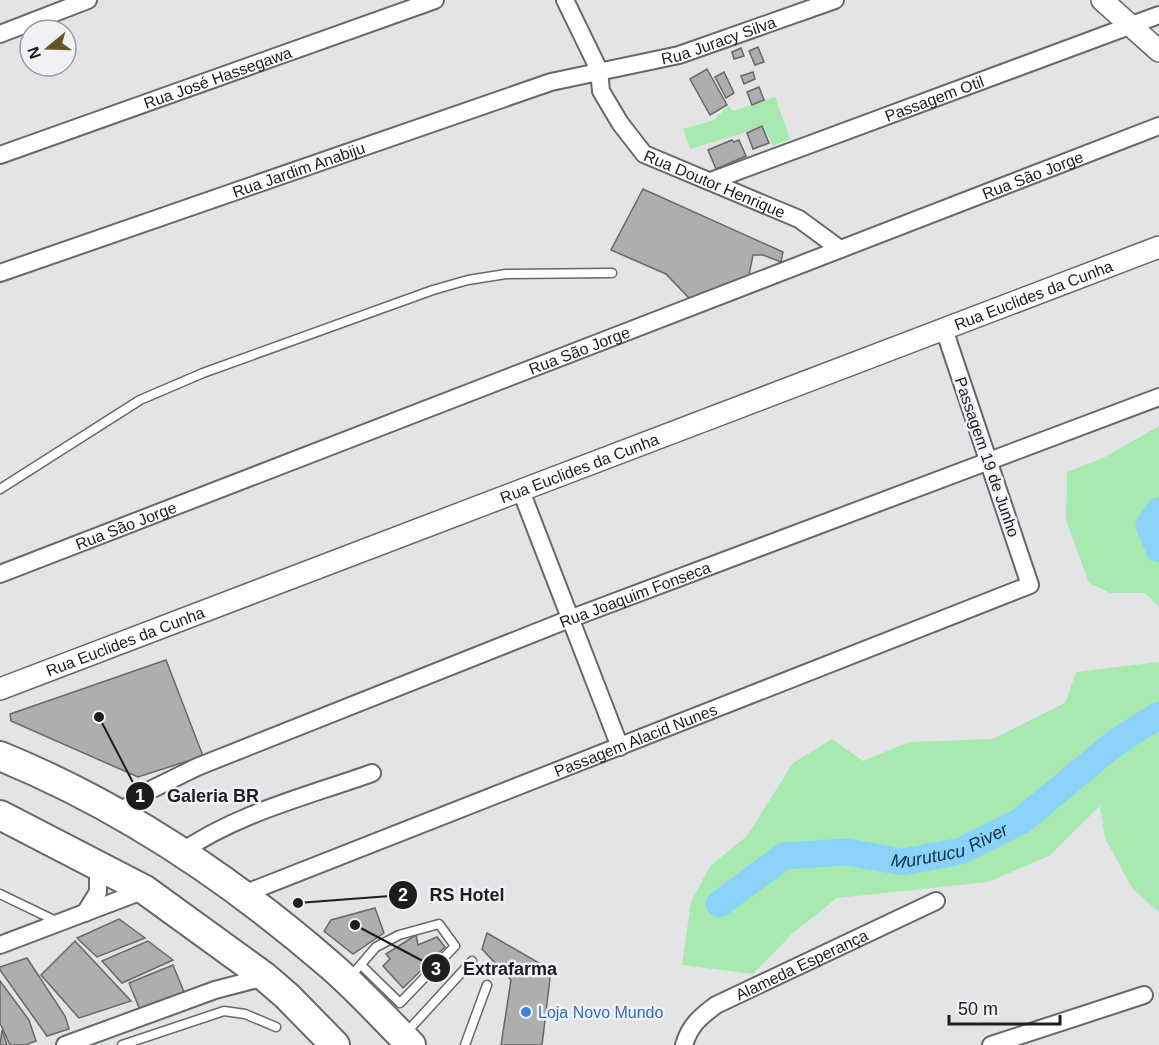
<svg xmlns="http://www.w3.org/2000/svg" width="1159" height="1045" font-family="Helvetica,sans-serif">
	<rect width="100%" height="100%" fill="#e2e4e6"/>
	<!-- green -->
	<g fill="#a8e9b0">
		<path d="M 775,97 L 790,139 L 773,146 L 763,125 L 740,134 L 690,149 L 683,129 L 712,121 L 729,106 L 733,111 Z"/>
		<path d="M 1159,426 L 1159,607 L 1145,593 L 1110,593 L 1089,583 L 1066,520 L 1067,472 L 1103,458 Z"/>
		<path d="M 1159,662 L 1159,912 L 1132,888 L 1105,838 L 1100,806 L 1049,856 L 988,882 L 837,898 L 793,933 L 753,974 L 682,965 L 691,902 L 710,866 L 747,836 L 793,763 L 832,739 L 863,761 L 909,742 L 993,739 L 1065,703 L 1076,672 Z"/>
	</g>
	<g fill="none" stroke-linecap="round" stroke-linejoin="round">
		<!-- river -->
		<g stroke="#8bd2f8" stroke-width="27">
			<path d="M 1159,511 L 1149,525 L 1159,549"/>
			<path id="s1" d="M 719,904 L 784,856 L 847,852 L 903,862 L 961,851 L 1021,821 L 1115,743 L 1159,715"/>
		</g>
	</g>
	<!-- building -->
	<g fill="#aeadaf" stroke="#686769" stroke-width="1.5">
		<path d="M 758,47 L 764,62 L 755,65 L 749,51 Z"/>
		<path d="M 741,48 L 744,56 L 734,59 L 732,52 Z"/>
		<path d="M 707,69 L 727,105 L 710,115 L 690,79 Z"/>
		<path d="M 724,72 L 734,93 L 726,98 L 715,77 Z"/>
		<path d="M 753,72 L 755,79 L 744,84 L 741,76 Z"/>
		<path d="M 759,87 L 764,100 L 752,105 L 747,92 Z"/>
		<path d="M 762,126 L 769,143 L 753,149 L 747,133 Z"/>
		<path d="M 732,140 L 734,142 L 739,140 L 746,156 L 716,169 L 708,150 Z"/>
		<path d="M 643,189 L 783,252 L 781,262 L 763,255 L 753,255 L 749,275 L 689,298 L 666,274 L 611,250 Z"/>
		<path d="M 166,660 L 203,756 L 138,777 L 11,721 L 10,714 Z"/>
		<path d="M 375,908 L 384,933 L 353,954 L 324,931 L 331,920 Z"/>
		<path d="M 119,919 L 145,938 L 97,957 L 77,938 Z"/>
		<path d="M 487,933 L 551,970 L 542,1045 L 501,1045 L 511,980 L 482,949 Z"/>
		<path d="M 416,935 L 418,945 L 437,937 L 445,947 L 403,988 L 383,966 L 390,959 L 386,954 Z"/>
		<path d="M 75,941 L 131,1001 L 79,1018 L 41,975 Z"/>
		<path d="M 148,941 L 173,960 L 122,983 L 102,961 Z"/>
		<path d="M 27,958 L 65,1016 L 69,1029 L 47,1036 L 0,970 L 0,967 Z"/>
		<path d="M 173,965 L 184,992 L 140,1010 L 129,983 Z"/>
		<path d="M 0,981 L 29,1020 L 36,1041 L 25,1045 L 10,1045 L 0,1023 Z"/>
		<path d="M 2,1030 L 7,1045 L 0,1045 Z"/>
	</g>
	<g fill="none" stroke-linecap="round" stroke-linejoin="round">
		<!-- service casing -->
		<g stroke="#66686a" stroke-width="11">
			<g id="service">
				<path d="M 0,489 L 140,400 L 203,373 L 433,290 L 468,280 L 506,274 L 612,273"/>
				<path d="M 0,894 L 58,922"/>
				<path d="M 351,976 L 376,947 L 399,935 L 439,924 L 455,946 L 400,1003 L 361,965"/>
				<path d="M 405,1034 L 472,961"/>
				<path d="M 122,1045 L 224,1011 L 245,1014 L 276,1027"/>
				<path d="M 465,1045 L 487,985"/>
			</g>
		</g>
		<!-- minor casing -->
		<g stroke="#66686a" stroke-width="20">
			<g id="minor">
				<path id="s2" d="M 565,0 L 599,70 L 601,91 L 620,123 L 644,154 L 799,219 L 840,249"/>
				<path d="M 0,34 L 88,0"/>
				<path id="s3" d="M 0,155 L 435,0"/>
				<path id="s4" d="M 711,181 L 1159,15"/>
				<path id="s5" d="M 0,273 L 551,82 L 679,55 L 835,0"/>
				<path d="M 521,491 L 620,747"/>
				<path id="s6" d="M 0,574 L 1159,126"/>
				<path id="s7" d="M 120,813 L 142,794 L 197,767 L 572,618 L 1159,397"/>
				<path d="M 180,853 C 237,813 308,796 372,773"/>
				<path id="s8" d="M 241,895 L 1030,585 L 944,329"/>
				<path d="M 85,913 L 98,892 L 98,866"/>
				<path d="M 0,945 L 145,890"/>
				<path d="M 65,1045 L 215,990 L 265,977"/>
				<path id="s9" d="M 684,1045 C 690,1025 700,1017 716,1005 L 936,901"/>
				<path d="M 991,1045 L 1144,995"/>
			</g>
		</g>
		<!-- tertiary casing -->
		<g stroke="#66686a" stroke-width="24">
			<g id="tertiary">
				<path d="M 1102,0 L 1159,51"/>
				<path id="s10" d="M 0,689 L 1159,247"/>
			</g>
		</g>
		<!-- trunk casing -->
		<g stroke="#66686a" stroke-width="32">
			<g id="trunk">
				<path d="M 0,756 C 120,805 232,880 330,965 C 358,989 384,1018 411,1045"/>
				<path d="M 0,815 L 145,890 L 265,977 L 287,996 L 335,1045"/>
			</g>
		</g>
		<!-- service -->
		<use href="#service" stroke="#fff" stroke-width="8"/>
		<!-- minor -->
		<use href="#minor" stroke="#fff" stroke-width="16"/>
		<!-- tertiary -->
		<use href="#tertiary" stroke="#fff" stroke-width="21"/>
		<!-- trunk -->
		<use href="#trunk" stroke="#fff" stroke-width="28"/>
	</g>
	<!-- markers -->
	<circle fill="#3f7fe0" stroke="#eff1f4" stroke-width="2" cx="526" cy="1012" r="6"/>
	<g text-anchor="middle" dominant-baseline="central" stroke-width="5" stroke-linejoin="round" paint-order="stroke">
		<!-- street labels -->
		<g font-size="16" fill="#1d1d1e" stroke="#eff1f4">
			<text stroke="none"><textPath href="#s5" startOffset="756">Rua Juracy Silva</textPath></text>
			<text stroke="none"><textPath href="#s3" startOffset="231">Rua José Hassegawa</textPath></text>
			<text stroke="none"><textPath href="#s4" startOffset="238">Passagem Otil</textPath></text>
			<text stroke="none"><textPath href="#s5" startOffset="316">Rua Jardim Anabiju</textPath></text>
			<text stroke="none"><textPath href="#s6" startOffset="1107">Rua São Jorge</textPath></text>
			<text stroke="none"><textPath href="#s2" startOffset="252">Rua Doutor Henrique</textPath></text>
			<text stroke="none"><textPath href="#s10" startOffset="1106">Rua Euclides da Cunha</textPath></text>
			<text stroke="none"><textPath href="#s6" startOffset="621">Rua São Jorge</textPath></text>
			<text transform="translate(987 457) rotate(71)">Passagem 19 de Junho</text>
			<text stroke="none"><textPath href="#s10" startOffset="620">Rua Euclides da Cunha</textPath></text>
			<text stroke="none"><textPath href="#s6" startOffset="135">Rua São Jorge</textPath></text>
			<text stroke="none"><textPath href="#s7" startOffset="561">Rua Joaquim Fonseca</textPath></text>
			<text stroke="none"><textPath href="#s10" startOffset="134">Rua Euclides da Cunha</textPath></text>
			<text stroke="none"><textPath href="#s8" startOffset="424">Passagem Alacid Nunes</textPath></text>
			<text stroke="none"><textPath href="#s9" startOffset="147">Alameda Esperança</textPath></text>
		</g>
		<!-- shop labels -->
		<g font-size="16" fill="#366cbe" stroke="#eff1f4" text-anchor="start">
			<text x="538" y="1012">Loja Novo Mundo</text>
		</g>
		<!-- water labels -->
		<g font-size="18" font-style="italic" fill="#0a3548" stroke="#eff1f4">
			<text stroke="none"><textPath href="#s1" startOffset="250">Murutucu River</textPath></text>
		</g>
	</g>
	<!-- callouts -->
	<path fill="none" stroke="#1d1d1e" stroke-width="2" d="M99 717L140 796M298 903L403 895M355 925L436 968"/>
	<g fill="#1d1d1e" stroke="#eff1f4" stroke-width="2">
		<circle cx="99" cy="717" r="6"/>
		<circle cx="298" cy="903" r="6"/>
		<circle cx="355" cy="925" r="6"/>
		<circle cx="140" cy="796" r="15"/>
		<circle cx="403" cy="895" r="15"/>
		<circle cx="436" cy="968" r="15"/>
	</g>
	<g font-size="18" text-anchor="middle" font-weight="bold" fill="#fff">
		<text x="140" y="802">1</text>
		<text x="403" y="901">2</text>
		<text x="436" y="975">3</text>
	</g>
	<g font-size="18" text-anchor="middle" font-weight="bold" fill="#1d1d1e" stroke="#eff1f4" stroke-width="5" stroke-linejoin="round" paint-order="stroke">
		<text x="213" y="802">Galeria BR</text>
		<text x="467" y="901">RS Hotel</text>
		<text x="510" y="975">Extrafarma</text>
	</g>
	<!-- north arrow -->
	<g transform="translate(48 48) rotate(251)"><circle r="28" fill="#eff1f4" stroke="#9b9c9e" stroke-width="1.5"/>
	<path d="M0-4.5L10 22L0 15L-10 22Z" fill="#635622"/>
	<text y="-9" font-size="16" font-weight="bold" text-anchor="middle" fill="#1d1d1e">N</text>
	</g>
	<!-- scale -->
	<path d="M949 1015v9h111v-9" fill="none" stroke="#1d1d1e" stroke-width="3"/>
	<text x="958" y="1015" font-size="18" fill="#1d1d1e" stroke="#eff1f4" stroke-width="4.5" paint-order="stroke">50 m</text>
</svg>
